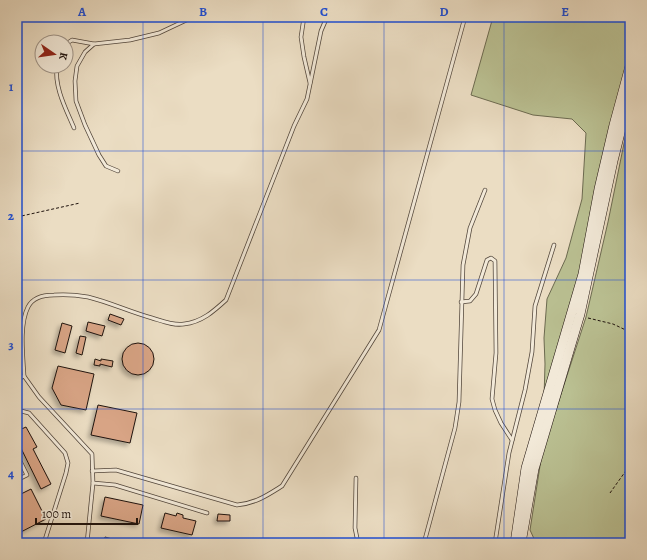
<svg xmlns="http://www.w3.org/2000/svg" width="647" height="560" font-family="Alegreya,serif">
	<defs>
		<filter id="shadow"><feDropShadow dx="-3" dy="3" stdDeviation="2" flood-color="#0004"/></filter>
	</defs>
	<rect width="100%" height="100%" fill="#ebddc3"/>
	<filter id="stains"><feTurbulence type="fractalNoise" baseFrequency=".005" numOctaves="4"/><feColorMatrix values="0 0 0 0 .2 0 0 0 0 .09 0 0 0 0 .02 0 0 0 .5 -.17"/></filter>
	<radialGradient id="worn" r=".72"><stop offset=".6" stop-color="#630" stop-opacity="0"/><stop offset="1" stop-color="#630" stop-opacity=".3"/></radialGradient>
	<!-- green -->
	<g fill="#bac092" stroke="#6c6a50">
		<path d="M 493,17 L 630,17 L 630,61 L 621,88 L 583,274 L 544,398 L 545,364 L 544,338 L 547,299 L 566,258 L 582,199 L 586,133 L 572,119 L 533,115 L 471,95 Z"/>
		<path d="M 630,114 L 630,543 L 536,543 L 530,530 L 542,453 L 586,317 L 608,222 Z"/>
	</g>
	<!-- building -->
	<g fill="#d8a485" stroke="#1f130e" filter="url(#shadow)">
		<path d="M 110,314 L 124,319 L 121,325 L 108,320 Z"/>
		<path d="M 88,322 L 105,326 L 102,336 L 86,331 Z"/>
		<path d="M 62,323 L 72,326 L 65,353 L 55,350 Z"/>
		<path d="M 80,336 L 86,337 L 82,355 L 76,353 Z"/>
		<circle cx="138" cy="359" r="16"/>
		<path d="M 95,359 L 101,361 L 101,359 L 113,361 L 112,367 L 100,364 L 100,366 L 94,365 Z"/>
		<path d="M 58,366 L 94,374 L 86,410 L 61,405 L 52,388 Z"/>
		<path d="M 98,405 L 137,413 L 130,443 L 91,435 Z"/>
		<path d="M 26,427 L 37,447 L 33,449 L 51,484 L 41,489 L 17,440 L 17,431 Z"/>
		<path d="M 31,489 L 46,519 L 17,534 L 17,496 Z"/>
		<path d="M 105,497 L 143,505 L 139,524 L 101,516 Z"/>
		<path d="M 165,513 L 176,516 L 177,513 L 183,515 L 183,518 L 196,521 L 192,535 L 161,528 Z"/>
		<path d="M 218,514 L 230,515 L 230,521 L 217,521 Z"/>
		<path d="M 105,537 L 119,541 L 119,543 L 103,543 Z"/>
	</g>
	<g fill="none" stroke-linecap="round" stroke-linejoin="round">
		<!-- service casing -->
		<g stroke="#52463b" stroke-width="4.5">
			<g id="service">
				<path d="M 304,17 L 301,37 L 304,57 L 310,83"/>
				<path d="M 66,44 L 72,40 L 94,44"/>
				<path d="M 57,66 C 54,87 66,109 74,128"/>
				<path d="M 118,171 L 106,166 L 99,155 L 85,125 L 76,101 L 75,81 L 77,66 L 85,52 L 94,44 L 130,40 L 159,33 L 193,17"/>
				<path d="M 461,302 L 470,301 L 476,294 L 487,260 L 491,258 L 495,261 L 496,353 L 492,399 L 495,410 L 501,423 L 512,440"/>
				<path d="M 24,376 C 23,356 19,325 28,307 C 33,297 44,295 54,295 C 66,294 77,295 88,297 C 109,302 130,312 152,318 C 162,321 174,326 184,324 C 202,322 214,311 226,300 L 294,126 L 307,99 L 321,31 L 327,17"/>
				<path d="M 17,380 L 24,376 L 39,397 L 92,454 L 93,483 L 87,543"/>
				<path d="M 17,410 L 29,413 L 65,453 L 68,463 L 66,473 L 44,543"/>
				<path d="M 17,455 L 27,475 L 17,480"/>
				<path d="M 92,471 L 116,470 L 237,505 C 256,503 266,496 282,486 L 379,330 L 465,17"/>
				<path d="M 356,478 L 355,528 L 358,543"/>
				<path d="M 93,483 L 115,485 L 207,513"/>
				<path d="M 424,543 L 455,428 L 459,402 L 463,265 L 470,228 L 485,190"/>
				<path d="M 495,543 L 509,453 L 525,390 L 532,352 L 535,306 L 554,245"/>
			</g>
		</g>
		<!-- secondary casing -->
		<g stroke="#1f130e" stroke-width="10">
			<g id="secondary">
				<path d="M 515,543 L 526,468 L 583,274 L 599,189 L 614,125 L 630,66"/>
				<path d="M 521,543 L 534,469 L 580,314 L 613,161 L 630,93"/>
			</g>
		</g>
		<!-- path -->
		<g stroke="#1f130e" stroke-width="1" stroke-dasharray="3 2" stroke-linecap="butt">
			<path d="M 17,217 L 80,203"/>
			<path d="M 588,318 L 613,324 L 630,332"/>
			<path d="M 610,493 L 630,465"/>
		</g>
		<!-- service -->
		<use href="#service" stroke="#f2e9d8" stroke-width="3"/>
		<!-- secondary -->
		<use href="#secondary" stroke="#f2e9d8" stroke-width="9"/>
	</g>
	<!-- grid -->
	<path fill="none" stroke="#1d4ed8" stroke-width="1" stroke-opacity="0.55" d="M 143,17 L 143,543M 263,17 L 263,543M 384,17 L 384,543M 504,17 L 504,543M 17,151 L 630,151M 17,280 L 630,280M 17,409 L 630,409"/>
	<!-- margin -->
	<rect width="647" height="560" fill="none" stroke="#ebddc3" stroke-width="44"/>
	<!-- north arrow -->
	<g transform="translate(54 54) rotate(103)"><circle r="19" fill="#f2e9d8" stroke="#9e9387"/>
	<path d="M0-3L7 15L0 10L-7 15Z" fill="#8f2418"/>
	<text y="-6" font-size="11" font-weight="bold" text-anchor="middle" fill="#1f130e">K</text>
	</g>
	<!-- scale -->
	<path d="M36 518v6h101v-6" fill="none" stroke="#1f130e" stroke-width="2"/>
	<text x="42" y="518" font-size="12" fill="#1f130e" stroke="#f2e9d8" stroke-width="3" paint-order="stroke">100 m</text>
	<rect x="22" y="22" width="603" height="516" fill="none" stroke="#1d4ed8" stroke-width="1.5"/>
	<g font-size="13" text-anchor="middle" font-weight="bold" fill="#1d4ed8">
		<text x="82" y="16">A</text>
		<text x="203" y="16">B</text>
		<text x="324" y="16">C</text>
		<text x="444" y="16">D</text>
		<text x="565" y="16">E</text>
		<text x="11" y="91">1</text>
		<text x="11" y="220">2</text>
		<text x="11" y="349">3</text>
		<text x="11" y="478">4</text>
	</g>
	<rect width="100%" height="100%" filter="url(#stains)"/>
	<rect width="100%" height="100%" fill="url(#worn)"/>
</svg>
